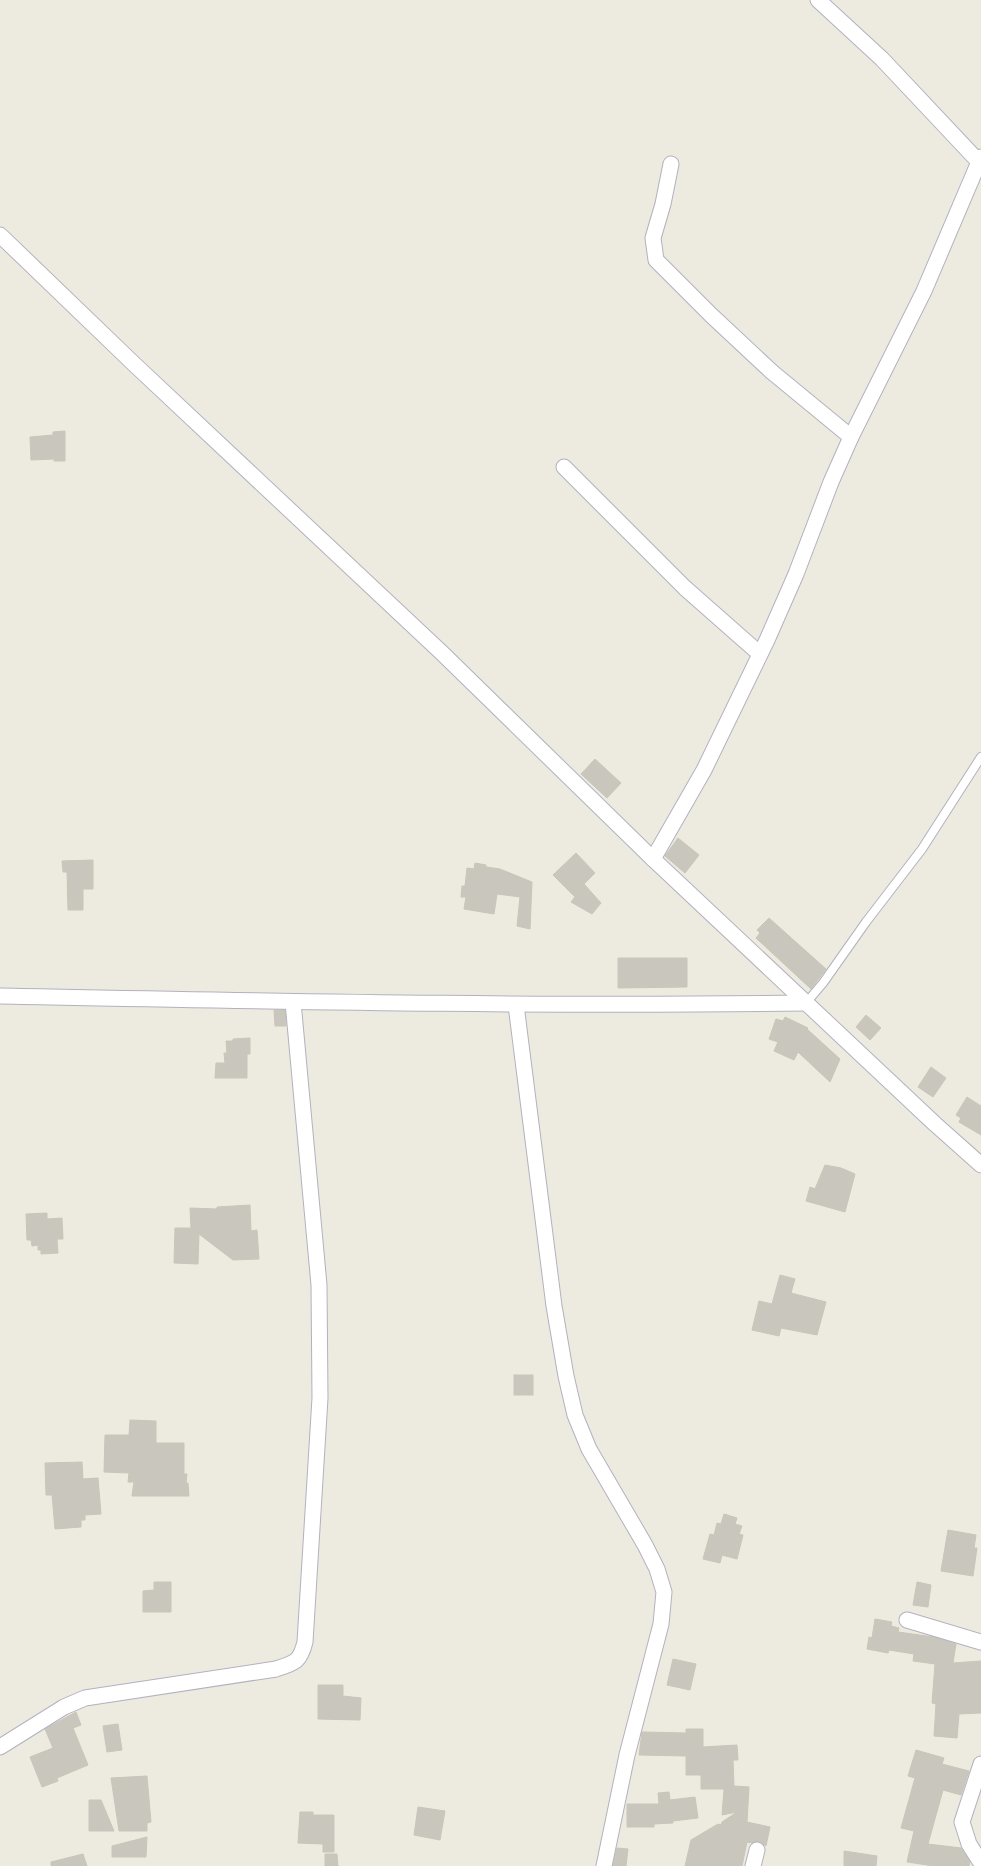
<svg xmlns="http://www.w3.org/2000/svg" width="981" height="1866" font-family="'Work Sans',sans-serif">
	<rect width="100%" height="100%" fill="#edeadf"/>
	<!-- building -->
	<g fill="#c9c6be" stroke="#c9c6b8">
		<path d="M 65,431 L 65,461 L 54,461 L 54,459 L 31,460 L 30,437 L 53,435 L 53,432 Z"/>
		<path d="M 595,759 L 621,783 L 607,798 L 581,774 Z"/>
		<path d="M 678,838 L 699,855 L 685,873 L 665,856 Z"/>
		<path d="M 576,853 L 595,873 L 584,884 L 601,903 L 592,914 L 571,902 L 575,897 L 553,875 Z"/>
		<path d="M 93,860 L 93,889 L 83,889 L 83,910 L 68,910 L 67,872 L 63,872 L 62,861 Z"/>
		<path d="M 475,863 L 486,865 L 486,867 L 500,869 L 532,882 L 530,929 L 517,926 L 520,897 L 497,894 L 494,914 L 464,909 L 466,897 L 461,897 L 462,886 L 465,886 L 467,868 L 474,869 Z"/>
		<path d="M 769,918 L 826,969 L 811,989 L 756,938 L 760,933 L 757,930 Z"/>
		<path d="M 618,958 L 687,958 L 687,987 L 618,988 Z"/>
		<path d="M 274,1010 L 285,1010 L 286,1026 L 275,1026 Z"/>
		<path d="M 866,1015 L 881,1028 L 870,1040 L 856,1027 Z"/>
		<path d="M 785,1017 L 808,1028 L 807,1029 L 840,1059 L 830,1082 L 798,1052 L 794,1060 L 774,1051 L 778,1042 L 769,1039 L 776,1019 L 783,1021 Z"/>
		<path d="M 250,1038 L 250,1054 L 247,1054 L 247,1078 L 215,1078 L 216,1063 L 225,1063 L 224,1053 L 227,1053 L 226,1041 L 233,1041 L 233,1039 Z"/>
		<path d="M 931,1067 L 946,1078 L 933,1097 L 918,1087 Z"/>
		<path d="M 967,1097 L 981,1106 L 981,1135 L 959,1122 L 961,1118 L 956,1115 Z"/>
		<path d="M 825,1165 L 841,1168 L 855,1174 L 845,1212 L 806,1201 L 810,1187 L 815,1189 Z"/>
		<path d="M 250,1205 L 251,1231 L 257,1230 L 259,1259 L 233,1260 L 199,1234 L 198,1264 L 174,1263 L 175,1228 L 191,1228 L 190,1208 L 217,1209 L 217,1207 Z"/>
		<path d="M 47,1213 L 47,1219 L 62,1218 L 63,1239 L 57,1239 L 58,1253 L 41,1254 L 41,1250 L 38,1250 L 38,1245 L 32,1246 L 31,1240 L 27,1240 L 26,1214 Z"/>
		<path d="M 780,1275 L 795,1279 L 791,1293 L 826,1302 L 817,1335 L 781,1328 L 779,1336 L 752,1330 L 759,1301 L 772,1304 Z"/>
		<rect x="514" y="1375" width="19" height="20"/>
		<path d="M 130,1420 L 156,1421 L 156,1443 L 184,1443 L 184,1474 L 187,1474 L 186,1483 L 188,1483 L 189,1496 L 132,1496 L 134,1482 L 128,1482 L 129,1473 L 104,1472 L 105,1435 L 129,1435 Z"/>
		<path d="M 82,1462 L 83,1479 L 98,1478 L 101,1514 L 85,1515 L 85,1520 L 81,1520 L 81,1527 L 55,1529 L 52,1495 L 46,1495 L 45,1463 Z"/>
		<path d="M 724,1514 L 737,1518 L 735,1524 L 742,1526 L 739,1534 L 743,1535 L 737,1559 L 722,1555 L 720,1563 L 703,1559 L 710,1534 L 714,1535 L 717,1523 L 721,1524 Z"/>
		<path d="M 948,1530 L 976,1535 L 974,1548 L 977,1548 L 973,1576 L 941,1571 Z"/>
		<path d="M 154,1582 L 171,1582 L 171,1612 L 143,1612 L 143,1591 L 154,1590 Z"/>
		<path d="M 917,1582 L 931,1585 L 928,1607 L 913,1605 Z"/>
		<path d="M 875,1619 L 892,1622 L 891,1626 L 899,1628 L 898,1632 L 934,1637 L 956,1644 L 953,1663 L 981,1661 L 981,1713 L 959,1714 L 957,1738 L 934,1736 L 936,1704 L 932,1703 L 935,1664 L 913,1661 L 914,1654 L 889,1650 L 888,1653 L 867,1649 L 869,1637 L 872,1638 Z"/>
		<path d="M 673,1659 L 696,1664 L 690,1690 L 667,1685 Z"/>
		<path d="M 318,1685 L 343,1685 L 343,1696 L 361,1698 L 360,1720 L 318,1719 Z"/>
		<path d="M 76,1712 L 81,1725 L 73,1728 L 88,1765 L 57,1778 L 58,1781 L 42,1787 L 30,1757 L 53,1748 L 45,1729 Z"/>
		<path d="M 118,1724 L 122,1750 L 107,1752 L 103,1726 Z"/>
		<path d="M 686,1729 L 703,1729 L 703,1747 L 737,1745 L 738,1760 L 733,1760 L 734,1786 L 749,1787 L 747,1822 L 770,1827 L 766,1846 L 759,1841 L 752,1843 L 747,1842 L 742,1866 L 685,1866 L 691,1840 L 718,1824 L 721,1825 L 722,1822 L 737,1812 L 722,1815 L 724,1789 L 701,1789 L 701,1775 L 686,1775 L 686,1756 L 639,1755 L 642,1732 L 686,1733 Z"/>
		<path d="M 916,1750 L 944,1758 L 942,1764 L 969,1771 L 961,1795 L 943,1790 L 928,1844 L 961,1848 L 970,1862 L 969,1866 L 934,1866 L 907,1862 L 914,1831 L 901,1828 L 915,1778 L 908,1776 Z"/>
		<path d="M 147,1776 L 151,1822 L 147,1823 L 147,1831 L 119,1831 L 111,1778 Z"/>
		<path d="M 669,1792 L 670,1800 L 695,1797 L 698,1818 L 673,1821 L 673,1823 L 654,1824 L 654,1827 L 627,1827 L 627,1804 L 659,1804 L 658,1793 Z"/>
		<path d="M 89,1800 L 101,1800 L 114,1831 L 89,1831 Z"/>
		<path d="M 418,1807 L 445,1811 L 440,1840 L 414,1835 Z"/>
		<path d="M 300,1812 L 313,1812 L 313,1815 L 334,1815 L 334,1852 L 323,1852 L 323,1844 L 298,1843 Z"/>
		<path d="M 147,1837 L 146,1857 L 112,1857 L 112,1846 Z"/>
		<path d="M 617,1848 L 628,1849 L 626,1866 L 613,1866 Z"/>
		<path d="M 844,1851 L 877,1856 L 876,1866 L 844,1866 Z"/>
		<path d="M 83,1854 L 87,1866 L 51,1866 L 51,1862 Z"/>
		<path d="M 325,1854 L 337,1854 L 338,1866 L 325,1866 Z"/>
	</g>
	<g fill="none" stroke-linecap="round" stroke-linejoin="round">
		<!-- service casing -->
		<g stroke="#b2b2bf" stroke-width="10">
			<path id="service" d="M 806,1003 L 823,983 L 866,922 L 922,849 L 981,757"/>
		</g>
		<!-- minor casing -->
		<g stroke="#b2b2bf" stroke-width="17">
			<g id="minor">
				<path d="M 818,0 L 882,59 L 979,162"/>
				<path d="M 671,164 L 663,204 L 653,238 L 656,260 L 711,315 L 772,372 L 851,437"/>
				<path d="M 0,235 L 134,364 L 442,653 L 653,859 L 935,1124 L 981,1165"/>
				<path d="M 564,467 L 685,588 L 760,654"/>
				<path d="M 653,859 L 704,770 L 767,640 L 796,574 L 831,482 L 851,437 L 924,291 L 981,157"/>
				<path d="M 0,996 C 269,1001 537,1007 806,1003"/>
				<path d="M 516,1005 L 554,1306 L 566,1376 L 575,1415 L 589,1449 L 645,1545 L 657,1569 L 664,1592 L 661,1624 L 627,1755 L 604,1866"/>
				<path d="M 907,1620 L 981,1642"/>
				<path d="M 0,1747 L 64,1707 L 85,1698 L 276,1669 C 295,1663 300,1662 305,1642 L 320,1398 L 319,1285 L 293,1002"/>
				<path d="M 981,1764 L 962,1822 L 969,1844 L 981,1863"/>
				<path d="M 753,1866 L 757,1850"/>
			</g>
		</g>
		<!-- service -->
		<use href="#service" stroke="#fff" stroke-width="8"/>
		<!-- minor -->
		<use href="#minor" stroke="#fff" stroke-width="15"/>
	</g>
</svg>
